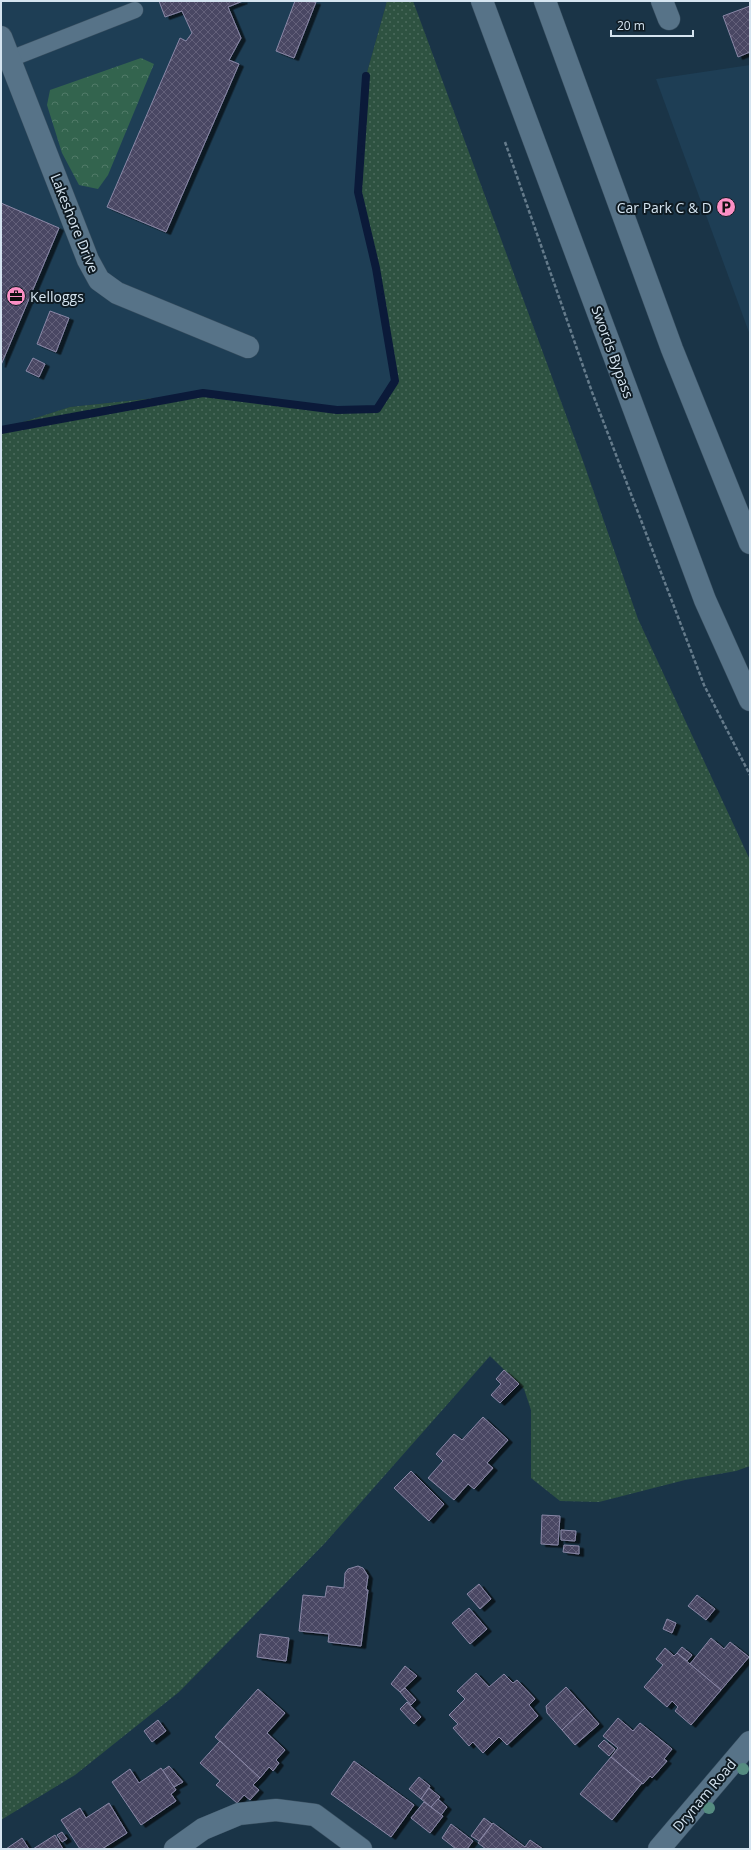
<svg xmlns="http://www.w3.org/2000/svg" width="751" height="1850" font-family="'Open Sans',sans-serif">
	<defs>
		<pattern id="grass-dots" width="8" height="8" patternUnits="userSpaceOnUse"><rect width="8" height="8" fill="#2e5241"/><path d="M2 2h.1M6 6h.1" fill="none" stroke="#4b6b5d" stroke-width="1.8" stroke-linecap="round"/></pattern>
		<pattern id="forest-crowns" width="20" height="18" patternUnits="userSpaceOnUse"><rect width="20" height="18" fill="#33644e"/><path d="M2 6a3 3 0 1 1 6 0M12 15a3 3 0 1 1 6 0" fill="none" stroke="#507a68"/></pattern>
		<pattern id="building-cross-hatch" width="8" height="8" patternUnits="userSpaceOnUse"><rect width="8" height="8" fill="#4a4764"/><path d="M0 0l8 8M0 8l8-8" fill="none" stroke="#63617a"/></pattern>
		<filter id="shadow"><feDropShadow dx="4.5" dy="2.5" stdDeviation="0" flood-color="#0009"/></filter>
	</defs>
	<rect width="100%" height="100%" fill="#1a3447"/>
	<!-- built -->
	<g fill="#1e3e55">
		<path d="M 1,1 L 387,1 L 366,76 L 358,192 L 376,268 L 395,381 L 377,409 L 349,412 L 203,393 L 70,407 L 1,429 Z"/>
		<path d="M 750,65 L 750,335 L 656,79 Z"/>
	</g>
	<!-- grass -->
	<path fill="url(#grass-dots)" d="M 387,1 L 413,1 L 583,461 L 638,619 L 750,860 L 750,1466 L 736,1471 L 685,1480 L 599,1502 L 560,1501 L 531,1478 L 531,1410 L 524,1389 L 490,1356 L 325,1543 L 179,1692 L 75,1775 L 1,1820 L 1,429 L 70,407 L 203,393 L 349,412 L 377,409 L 395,381 L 376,268 L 358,192 L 366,76 Z"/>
	<!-- forest -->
	<path fill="url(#forest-crowns)" d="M 141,58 L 154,64 L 108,175 L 98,189 L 79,185 L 62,153 L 47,105 L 50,90 Z"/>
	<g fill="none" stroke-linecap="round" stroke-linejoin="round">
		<!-- stream -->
		<path stroke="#0b1a39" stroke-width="8" d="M 1,430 L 203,393 L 337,410 L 377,409 L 395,381 L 376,268 L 358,192 L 366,76"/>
	</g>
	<!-- building -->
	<g fill="url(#building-cross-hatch)" stroke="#8a88a7" filter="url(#shadow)">
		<path d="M 159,1 L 243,1 L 228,7 L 241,38 L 229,60 L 239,64 L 166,232 L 107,207 L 180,38 L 186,41 L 192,33 L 182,11 L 165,17 Z"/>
		<path d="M 295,1 L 316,2 L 294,58 L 276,51 Z"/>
		<path d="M 750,6 L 750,52 L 738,57 L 723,16 Z"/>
		<path d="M 1,203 L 59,228 L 1,365 Z"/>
		<path d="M 50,311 L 69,318 L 56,352 L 37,344 Z"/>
		<path d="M 33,358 L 45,364 L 39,377 L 26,371 Z"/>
		<path d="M 504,1370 L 519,1384 L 500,1403 L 491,1395 L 501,1384 L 496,1379 Z"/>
		<path d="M 483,1417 L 508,1440 L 487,1463 L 493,1468 L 474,1489 L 468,1484 L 454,1500 L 428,1478 L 443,1461 L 436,1454 L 454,1434 L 462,1440 Z"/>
		<path d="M 411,1471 L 444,1504 L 429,1521 L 394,1488 Z"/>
		<path d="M 542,1515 L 560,1516 L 558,1545 L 541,1544 Z"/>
		<path d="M 561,1530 L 576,1531 L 575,1541 L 561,1540 Z"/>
		<path d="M 564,1545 L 579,1546 L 579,1554 L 563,1552 Z"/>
		<path d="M 358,1566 L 363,1568 L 368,1576 L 366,1590 L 368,1590 L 361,1646 L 328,1642 L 329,1634 L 299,1631 L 303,1595 L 325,1597 L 327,1586 L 344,1588 L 345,1573 L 348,1569 Z"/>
		<path d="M 479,1584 L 491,1599 L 480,1609 L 467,1594 Z"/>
		<path d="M 697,1595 L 715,1609 L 706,1620 L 688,1606 Z"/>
		<path d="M 469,1608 L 487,1629 L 470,1644 L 452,1623 Z"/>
		<path d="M 667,1619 L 676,1623 L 672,1633 L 663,1629 Z"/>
		<path d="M 260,1634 L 289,1638 L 286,1661 L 257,1657 Z"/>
		<path d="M 711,1638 L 724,1649 L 730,1642 L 749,1657 L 721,1690 L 690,1664 Z"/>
		<path d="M 682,1647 L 692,1655 L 687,1661 L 677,1653 Z"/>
		<path d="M 665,1648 L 674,1656 L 677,1653 L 721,1690 L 691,1725 L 675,1711 L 678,1707 L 672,1701 L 667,1707 L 644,1687 L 663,1665 L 656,1659 Z"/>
		<path d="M 405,1666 L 417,1676 L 400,1692 L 391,1684 Z"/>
		<path d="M 476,1673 L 489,1687 L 504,1674 L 513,1683 L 517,1680 L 535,1699 L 529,1705 L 538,1716 L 507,1745 L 499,1737 L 483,1753 L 473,1742 L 469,1746 L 453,1728 L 458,1724 L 449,1715 L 465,1699 L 457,1691 Z"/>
		<path d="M 566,1687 L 585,1708 L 562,1730 L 547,1713 L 546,1706 Z"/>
		<path d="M 405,1688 L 416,1700 L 411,1705 L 400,1692 Z"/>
		<path d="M 258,1689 L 285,1713 L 267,1733 L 285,1750 L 276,1760 L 279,1763 L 273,1771 L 269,1767 L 260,1778 L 215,1737 Z"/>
		<path d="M 407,1702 L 421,1717 L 414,1724 L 400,1709 Z"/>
		<path d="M 585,1708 L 599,1724 L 575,1745 L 562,1730 Z"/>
		<path d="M 618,1718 L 633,1731 L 640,1723 L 672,1749 L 664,1759 L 667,1761 L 652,1778 L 650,1776 L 643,1784 L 611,1757 L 618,1748 L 603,1736 Z"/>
		<path d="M 158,1720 L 166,1731 L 152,1742 L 144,1731 Z"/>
		<path d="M 604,1740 L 615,1749 L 609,1756 L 598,1746 Z"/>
		<path d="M 220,1741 L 260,1778 L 253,1785 L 259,1790 L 250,1800 L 244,1795 L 237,1803 L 216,1785 L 220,1781 L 200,1763 Z"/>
		<path d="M 611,1757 L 642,1783 L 612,1820 L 580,1794 Z"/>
		<path d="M 354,1761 L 414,1805 L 391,1837 L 331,1794 Z"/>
		<path d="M 169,1766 L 183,1782 L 174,1787 L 162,1771 Z"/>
		<path d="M 161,1768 L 176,1790 L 171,1794 L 176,1801 L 141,1825 L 112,1782 L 130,1769 L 139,1783 Z"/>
		<path d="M 419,1777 L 430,1786 L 421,1799 L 409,1789 Z"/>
		<path d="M 429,1788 L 440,1797 L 431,1807 L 421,1799 Z"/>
		<path d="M 438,1799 L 447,1807 L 441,1815 L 431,1807 Z"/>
		<path d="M 424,1802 L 443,1816 L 430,1833 L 411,1818 Z"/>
		<path d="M 109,1803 L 127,1833 L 102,1849 L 80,1849 L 61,1820 L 80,1808 L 86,1818 Z"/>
		<path d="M 484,1818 L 492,1824 L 479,1841 L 471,1836 Z"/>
		<path d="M 493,1823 L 525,1847 L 530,1840 L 543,1849 L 486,1849 L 478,1843 Z"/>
		<path d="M 451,1824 L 473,1841 L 467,1849 L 456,1849 L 442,1838 Z"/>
		<path d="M 62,1832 L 67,1839 L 62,1842 L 57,1835 Z"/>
		<path d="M 55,1835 L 63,1849 L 33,1849 Z"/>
		<path d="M 22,1838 L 29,1849 L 6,1849 Z"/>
	</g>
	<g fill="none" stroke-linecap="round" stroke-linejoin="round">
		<!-- lane casing -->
		<g stroke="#394f60" stroke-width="17">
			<path id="lane" d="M 10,59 L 135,10"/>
		</g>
		<!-- street casing -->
		<g stroke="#394f60" stroke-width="23">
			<g id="street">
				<path d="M 662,1 L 669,19"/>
				<path d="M 1,37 L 88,260 L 99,280 L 117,293 L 248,347"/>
				<path d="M 175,1849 L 203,1829 L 239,1814 L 276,1810 L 315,1815 L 361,1849"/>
			</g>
		</g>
		<!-- secondary casing -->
		<g stroke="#394f60" stroke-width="23">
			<g id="secondary">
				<path d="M 482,1 L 705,600 L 750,700"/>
				<path d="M 545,1 L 672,349 L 750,543"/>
				<path d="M 659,1849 L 750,1742"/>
			</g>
		</g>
		<!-- path -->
		<path stroke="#657b8b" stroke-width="2.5" stroke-dasharray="4 2" stroke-linecap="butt" d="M 505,142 L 592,392 L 704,685 L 750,775"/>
		<!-- lane -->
		<use href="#lane" stroke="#577388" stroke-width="16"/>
		<!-- street -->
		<use href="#street" stroke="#577388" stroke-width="22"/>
		<!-- secondary -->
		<use href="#secondary" stroke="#577388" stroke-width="22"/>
	</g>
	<!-- trees -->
	<g fill="#558c80">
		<circle cx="743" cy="1769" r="6"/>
		<circle cx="709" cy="1808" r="6"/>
	</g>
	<!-- icons -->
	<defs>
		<g id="parking-disc" transform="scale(1)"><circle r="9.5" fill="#fb8fc4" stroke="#0f1b23"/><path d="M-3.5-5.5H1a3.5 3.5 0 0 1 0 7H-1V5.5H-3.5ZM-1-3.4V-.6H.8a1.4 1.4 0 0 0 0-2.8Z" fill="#111"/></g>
		<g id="office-disc" transform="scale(1)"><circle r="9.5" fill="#fb8fc4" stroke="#0f1b23"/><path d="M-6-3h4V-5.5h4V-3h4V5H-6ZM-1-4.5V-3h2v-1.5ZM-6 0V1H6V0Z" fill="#111"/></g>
	</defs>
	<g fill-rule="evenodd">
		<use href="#parking-disc" x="726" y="207"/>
		<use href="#office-disc" x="16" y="296"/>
	</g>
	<g text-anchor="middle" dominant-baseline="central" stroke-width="4" stroke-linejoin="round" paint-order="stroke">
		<!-- poi labels -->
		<g font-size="14" fill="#d5e4f0" stroke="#0f1b23" text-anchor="end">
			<text x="712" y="207">Car Park C &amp; D</text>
			<text x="30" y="296" text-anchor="start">Kelloggs</text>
		</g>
		<!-- street labels -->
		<g font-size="14" fill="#d5e4f0" stroke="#0f1b23">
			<text transform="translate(75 223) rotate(68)">Lakeshore Drive</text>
			<text transform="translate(613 352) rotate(70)">Swords Bypass</text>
			<text transform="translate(704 1795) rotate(-50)">Drynam Road</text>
		</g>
	</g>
	<!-- border -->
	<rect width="751" height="1850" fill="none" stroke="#d5e4f0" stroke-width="4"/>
	<!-- scale -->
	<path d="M611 30v6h82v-6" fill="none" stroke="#d5e4f0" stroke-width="2"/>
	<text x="617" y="30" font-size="12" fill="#d5e4f0" stroke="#0f1b23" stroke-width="3" paint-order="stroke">20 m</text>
</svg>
